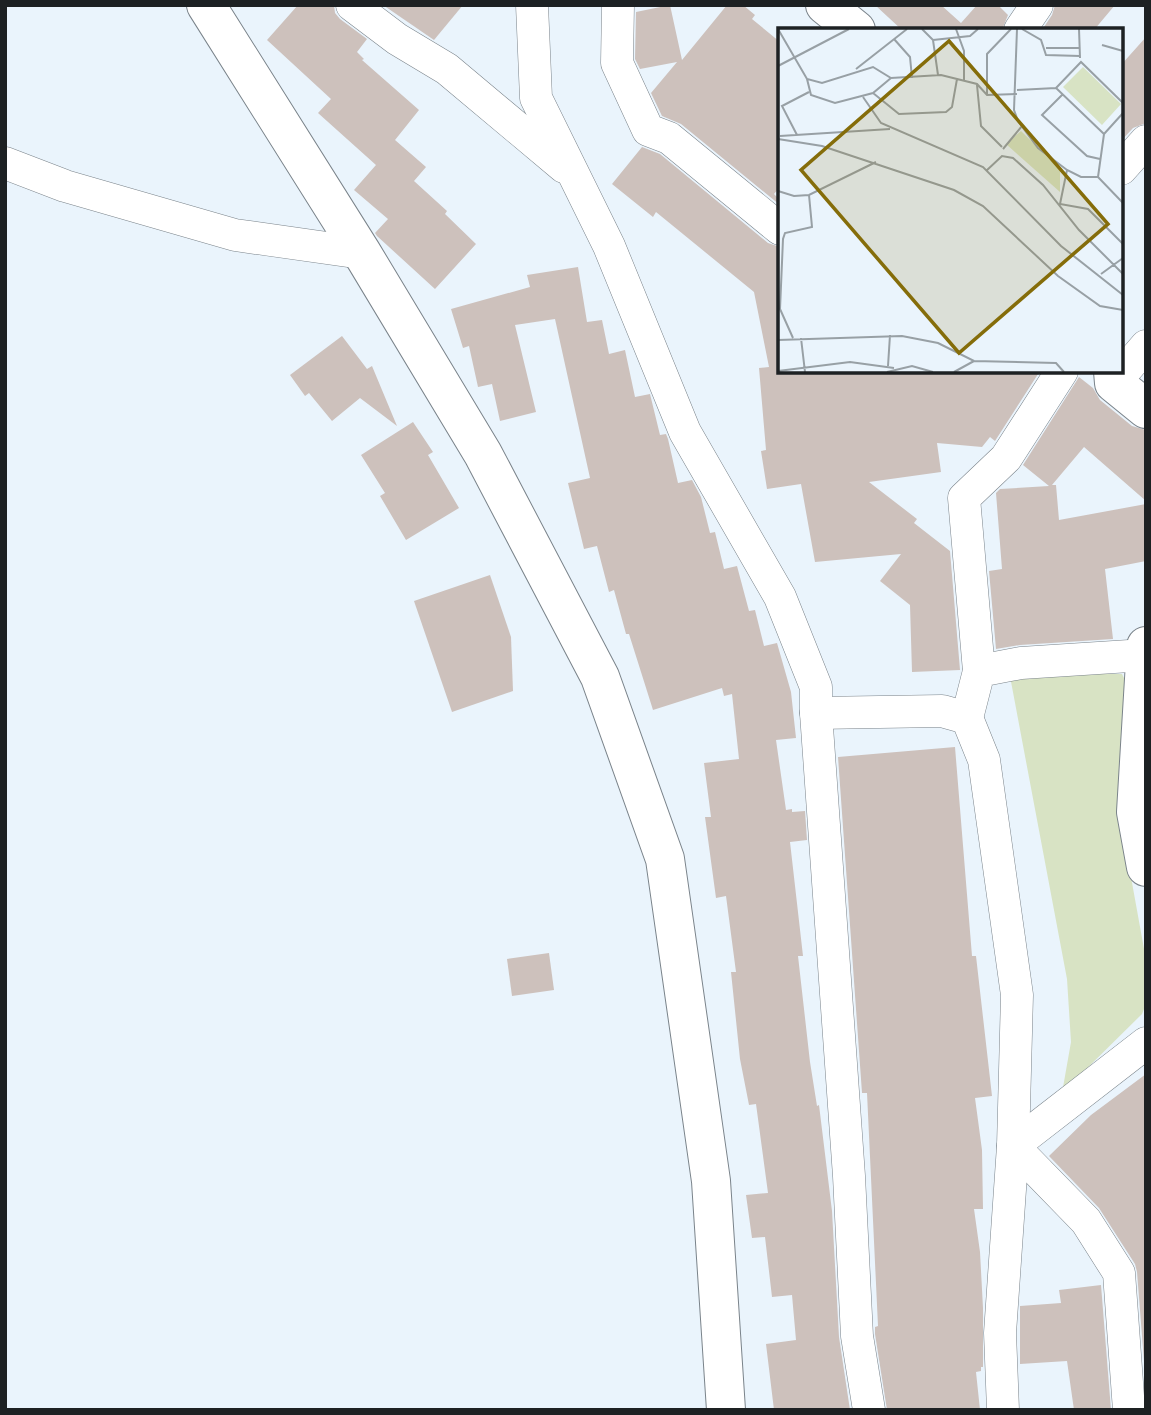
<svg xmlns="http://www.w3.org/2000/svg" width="1151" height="1415" font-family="Signika,sans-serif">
	<rect width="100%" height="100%" fill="#eaf4fc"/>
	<!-- green -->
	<path fill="#d8e3c4" d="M 1009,671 L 1122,674 L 1134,698 L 1127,855 L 1146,960 L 1146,1004 L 1142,1014 L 1062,1093 L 1071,1042 L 1067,979 Z"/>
	<!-- building -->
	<g fill="#cdc1bc">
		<path d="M 298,5 L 334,5 L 335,13 L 340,19 L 367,39 L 357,52 L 364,59 L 362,60 L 419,110 L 395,140 L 426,167 L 414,181 L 447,211 L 445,214 L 476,244 L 435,289 L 377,236 L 375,233 L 388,219 L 354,190 L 376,165 L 318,113 L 331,99 L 267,40 Z"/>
		<path d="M 383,5 L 463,5 L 434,40 Z"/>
		<path d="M 670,5 L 682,60 L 727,5 L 743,5 L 755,15 L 752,19 L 780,42 L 780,187 L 774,194 L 780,200 L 780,205 L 681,124 L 662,116 L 651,93 L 677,62 L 640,69 L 635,59 L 636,12 Z"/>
		<path d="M 875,5 L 941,5 L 961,23 L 977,5 L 998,5 L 1008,15 L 1002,30 L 902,30 Z"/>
		<path d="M 1055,5 L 1115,5 L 1094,30 L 1042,30 L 1052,15 Z"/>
		<path d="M 1146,37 L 1146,123 L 1133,128 L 1121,141 L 1121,65 Z"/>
		<path d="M 642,147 L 660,154 L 768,243 L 780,247 L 780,371 L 1040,371 L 995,441 L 990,437 L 982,447 L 937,443 L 941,472 L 869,482 L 917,519 L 914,523 L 950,551 L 960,670 L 912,672 L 910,605 L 880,581 L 901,554 L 815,562 L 801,484 L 767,489 L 761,451 L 766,450 L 759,368 L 769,367 L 754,292 L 656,212 L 653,217 L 612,184 Z"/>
		<path d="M 578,267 L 587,322 L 602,320 L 609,354 L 625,350 L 635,397 L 650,394 L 660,435 L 666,434 L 668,439 L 678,483 L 692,480 L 701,497 L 710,533 L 715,532 L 724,569 L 737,566 L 749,611 L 755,610 L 764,646 L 777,643 L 791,692 L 796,738 L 776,740 L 786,810 L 792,809 L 792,812 L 805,811 L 807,840 L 790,842 L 803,956 L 798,956 L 810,1062 L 817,1106 L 819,1105 L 832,1211 L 839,1337 L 850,1410 L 774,1410 L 766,1344 L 796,1340 L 792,1295 L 772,1297 L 765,1237 L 752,1238 L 746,1195 L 768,1193 L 756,1104 L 749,1105 L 740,1059 L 731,972 L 736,972 L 726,896 L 716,898 L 705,817 L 711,817 L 704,763 L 739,759 L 732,694 L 724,696 L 722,688 L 653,710 L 629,634 L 626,634 L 614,590 L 609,592 L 597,546 L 584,549 L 568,483 L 590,478 L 555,319 L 515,325 L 536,412 L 500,421 L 492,384 L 478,387 L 469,346 L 463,348 L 451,309 L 530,287 L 527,275 Z"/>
		<path d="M 342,336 L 367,369 L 372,366 L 397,426 L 360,398 L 332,421 L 309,393 L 305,396 L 290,375 Z"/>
		<path d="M 1079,377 L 1093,388 L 1100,400 L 1132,426 L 1146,430 L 1146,501 L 1084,447 L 1052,485 L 1056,485 L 1059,520 L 1146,504 L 1146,561 L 1105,569 L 1113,639 L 1020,645 L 996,649 L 989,571 L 1002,569 L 996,493 L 1000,489 L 1049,486 L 1023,465 Z"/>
		<path d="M 413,422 L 433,452 L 428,455 L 459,508 L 406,540 L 380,496 L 385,493 L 361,455 Z"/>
		<path d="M 490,575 L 511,637 L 513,691 L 452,712 L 414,601 Z"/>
		<path d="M 955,747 L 972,956 L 976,956 L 992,1096 L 975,1098 L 982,1150 L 983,1209 L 974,1209 L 980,1252 L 983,1308 L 983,1367 L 981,1367 L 981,1371 L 976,1372 L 980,1410 L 887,1410 L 875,1334 L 875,1327 L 878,1326 L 867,1093 L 862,1093 L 838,757 Z"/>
		<path d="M 549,953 L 554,990 L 512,996 L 507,959 Z"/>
		<path d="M 1146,1074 L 1146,1387 L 1137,1272 L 1135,1264 L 1099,1208 L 1049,1156 L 1091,1115 Z"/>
		<path d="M 1101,1285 L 1111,1410 L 1074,1410 L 1067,1361 L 1020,1364 L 1020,1306 L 1061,1303 L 1059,1290 Z"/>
	</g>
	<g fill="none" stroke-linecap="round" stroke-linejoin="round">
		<!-- street casing -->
		<g stroke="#7a838a" stroke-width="33">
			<g id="street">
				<path d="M 352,5 L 397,39 L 447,69 L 564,167"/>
				<path d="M 532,5 L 536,98 L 609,246 L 685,432 L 780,597 L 816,687 L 816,713 L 849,1176 L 857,1336 L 869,1410"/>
				<path d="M 618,5 L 617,63 L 648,130 L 669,138 L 780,229"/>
				<path d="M 1020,30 L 1037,5"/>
				<path d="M 5,163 L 65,186 L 235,235 L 362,253"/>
				<path d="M 1121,169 L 1146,141"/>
				<path d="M 1114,383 L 1146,346"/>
				<path d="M 979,671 L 964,498 L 1006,458 L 1062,371"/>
				<path d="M 816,713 L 942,711 L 967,718 L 984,760 L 1017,995 L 1013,1146 L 1000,1333 L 1003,1410"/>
				<path d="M 967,718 L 979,671 L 1021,663 L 1145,655"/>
				<path d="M 1129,1410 L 1119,1273 L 1086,1221 L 1013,1146 L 1146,1043"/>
			</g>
		</g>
		<!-- secondary casing -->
		<g stroke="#7a838a" stroke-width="40">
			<g id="secondary">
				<path d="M 206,5 L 362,253 L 483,454 L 600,677 L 665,859 L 711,1181 L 726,1410"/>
				<path d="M 825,5 L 856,30"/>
				<path d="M 1113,371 L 1114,383 L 1146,409"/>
				<path d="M 1146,646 L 1136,812 L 1146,867"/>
			</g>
		</g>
		<!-- street -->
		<use href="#street" stroke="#fff" stroke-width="32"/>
		<!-- secondary -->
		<use href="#secondary" stroke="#fff" stroke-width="38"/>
	</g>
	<!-- overview -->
	<g transform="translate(778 28)">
		<rect width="345" height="345" fill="#eaf4fc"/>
		<path d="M 305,39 L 343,76 L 324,97 L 285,59 ZM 243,103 L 282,141 L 282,164 L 228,116 Z" fill="#d8e3c4"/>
		<path fill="none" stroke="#98a0a5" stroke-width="2" d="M 0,1 L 29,51 L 44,55 L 95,39 L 113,50 L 163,47 L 199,56 L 209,67 L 239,66M 144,1 L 155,12 L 160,47M 178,1 L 186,23 L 186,52M 239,1 L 236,82 L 240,93 L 260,120 L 289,142 L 303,149 L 320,149 L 345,175M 244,1 L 263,12 L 268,27 L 302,28M 301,1 L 302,30M 116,11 L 132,29 L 134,50M 155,12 L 192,8 L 200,1M 324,17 L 345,23M 268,20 L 302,20M 0,38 L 71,1M 78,41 L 129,1M 29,51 L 33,67 L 57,75 L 95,65 L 113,50M 199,57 L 203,98 L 224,119M 239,62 L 278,60M 95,65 L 121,86 L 168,84 L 174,79 L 179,51M 209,66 L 209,26 L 233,1M 284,67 L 264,87 L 309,128 L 322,131M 85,69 L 103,95 L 205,139 L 283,218 L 345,267M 326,106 L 278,60 L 303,34 L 345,75M 19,107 L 4,78 L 31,64M 2,108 L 112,101M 0,111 L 44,118 L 176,162 L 205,178 L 280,248 L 322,278 L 345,282M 225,121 L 244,98M 289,142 L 282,176 L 310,181 L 345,216M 208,143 L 224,128 L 235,130 L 265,157 L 301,202 L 345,246M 320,149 L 326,106 L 345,85M 0,163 L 16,168 L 31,167 L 98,134M 323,246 L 345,230M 15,310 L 2,281 L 5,211 L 7,205 L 34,199 L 31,167M 23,310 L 27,344M 0,312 L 124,308 L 160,315 L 196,333 L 278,335 L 286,344M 110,338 L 112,307M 0,343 L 72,334 L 116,340M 109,344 L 134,338 L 155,344M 176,344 L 196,333"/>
		<path fill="#856d0a" fill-opacity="0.15" stroke="#856d0a" stroke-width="3.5" d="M 171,13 L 330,196 L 181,325 L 23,142 Z"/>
		<rect width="345" height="345" fill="none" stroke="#1d2123" stroke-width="3.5"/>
	</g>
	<!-- border -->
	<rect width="1151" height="1415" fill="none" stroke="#1d2123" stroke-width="14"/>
</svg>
